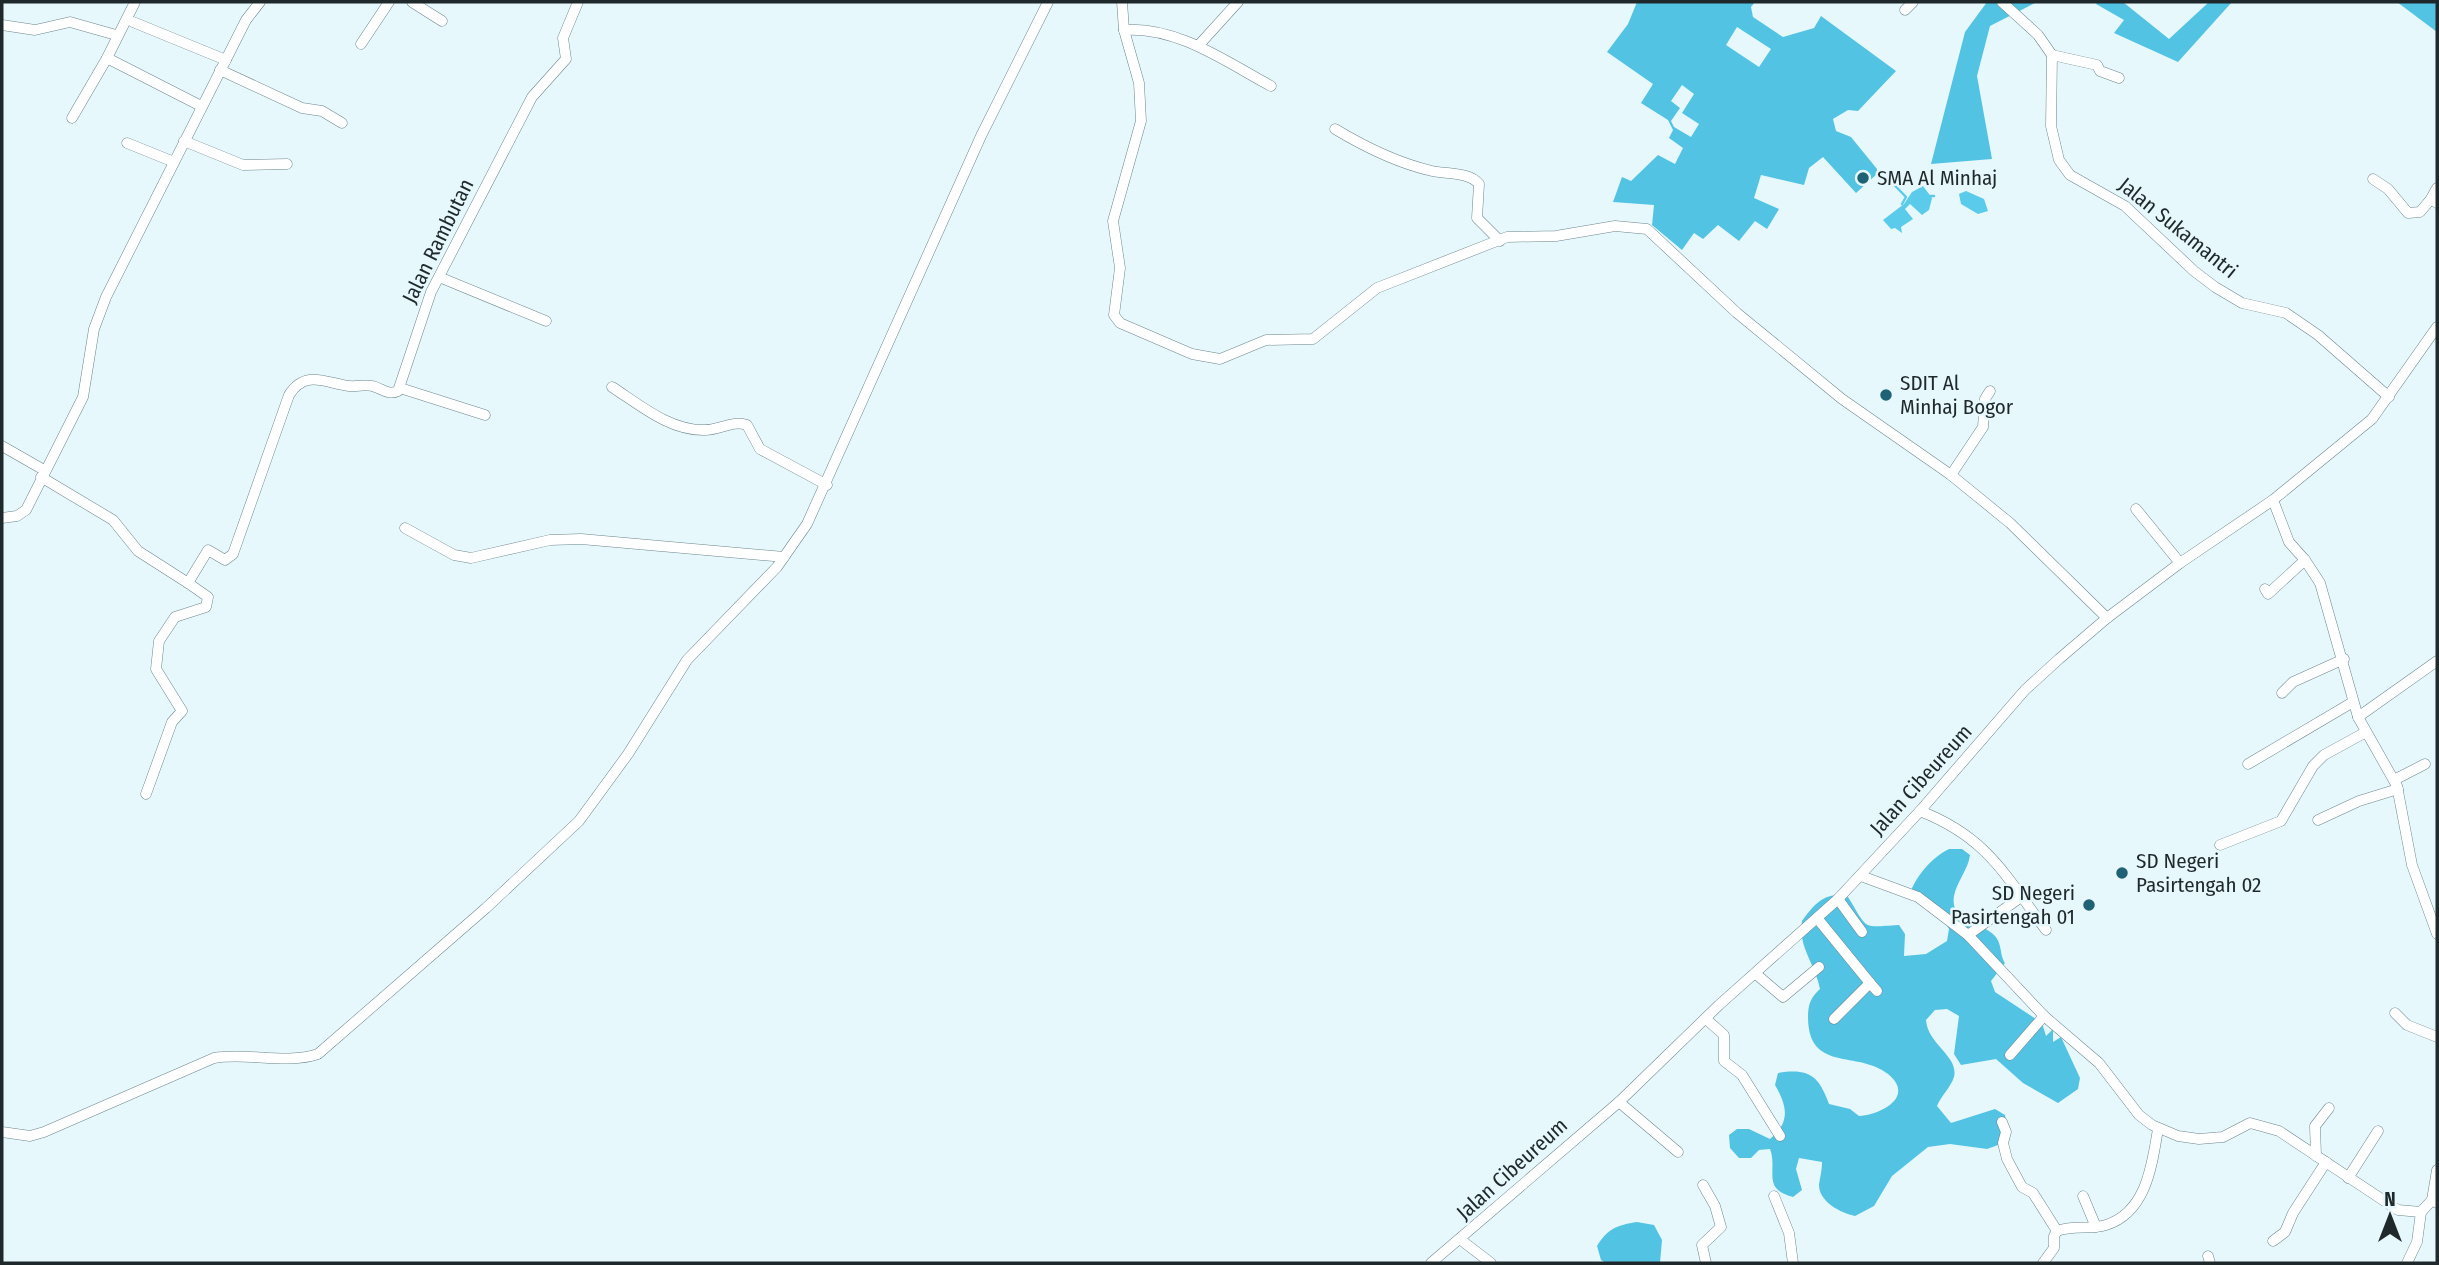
<svg xmlns="http://www.w3.org/2000/svg" width="2439" height="1265" font-family="'Fira Sans Condensed',sans-serif">
	<rect width="100%" height="100%" fill="#e7f8fd"/>
	<!-- forest -->
	<g fill="#53c3e4" fill-rule="evenodd">
		<path d="M 1637,2 L 1755,2 L 1751,7 L 1753,17 L 1783,37 L 1814,28 L 1821,16 L 1896,71 L 1858,111 L 1848,110 L 1833,119 L 1836,131 L 1851,137 L 1877,169 L 1877,174 L 1856,193 L 1823,157 L 1809,168 L 1804,185 L 1761,175 L 1754,198 L 1779,209 L 1767,229 L 1755,221 L 1739,241 L 1718,225 L 1703,239 L 1694,233 L 1682,250 L 1652,225 L 1654,205 L 1613,202 L 1622,177 L 1631,181 L 1658,155 L 1675,164 L 1683,148 L 1669,138 L 1673,130 L 1668,120 L 1641,103 L 1653,84 L 1607,52 L 1628,24 ZM 1737,27 L 1771,49 L 1759,67 L 1726,45 ZM 1682,85 L 1694,94 L 1682,113 L 1699,124 L 1691,137 L 1674,127 L 1671,121 L 1680,108 L 1671,101 Z"/>
		<path d="M 1987,2 L 2037,2 L 1990,26 L 1977,76 L 1992,159 L 1931,164 L 1965,32 Z"/>
		<path d="M 2097,2 L 2123,2 L 2169,39 L 2209,2 L 2232,2 L 2178,62 L 2114,33 L 2124,20 L 2096,4 Z"/>
		<path d="M 2397,2 L 2437,2 L 2437,32 Z"/>
		<path d="M 1949,849 L 1962,849 L 1970,855 C 1968,870 1957,881 1954,896 C 1950,922 1979,921 1993,934 C 2003,943 1999,954 2005,963 L 1991,981 L 1995,992 L 2042,1023 L 2046,1036 L 2053,1029 L 2053,1042 L 2061,1037 L 2080,1078 L 2078,1089 L 2058,1103 L 2023,1083 L 1996,1059 L 1961,1065 L 1954,1054 L 1959,1016 L 1947,1009 L 1935,1010 L 1926,1020 C 1928,1045 1959,1056 1954,1077 C 1951,1087 1941,1096 1937,1106 L 1951,1123 L 1995,1109 L 2005,1115 L 2007,1125 L 1998,1145 L 1987,1149 L 1950,1144 L 1928,1147 L 1892,1176 L 1874,1206 L 1855,1216 C 1841,1213 1819,1202 1819,1185 C 1820,1177 1822,1171 1822,1162 L 1799,1158 L 1796,1169 L 1802,1190 L 1793,1197 C 1761,1189 1778,1170 1770,1149 L 1759,1150 L 1751,1158 L 1739,1158 L 1730,1148 L 1729,1135 L 1737,1129 L 1749,1129 L 1770,1139 C 1791,1122 1787,1106 1775,1085 L 1778,1073 C 1809,1068 1819,1076 1829,1104 L 1850,1109 L 1859,1116 C 1880,1115 1916,1097 1888,1074 C 1858,1050 1808,1073 1808,1017 C 1808,1004 1811,997 1820,989 C 1815,963 1798,948 1802,921 C 1814,904 1826,890 1848,897 C 1869,931 1861,927 1899,925 L 1905,934 L 1904,956 L 1926,954 L 1947,941 L 1949,929 L 1943,919 L 1909,896 C 1915,877 1931,858 1949,849 Z"/>
		<path d="M 1637,1222 L 1654,1225 L 1662,1240 L 1660,1263 L 1606,1263 L 1601,1260 L 1597,1246 C 1607,1229 1617,1225 1637,1222 Z"/>
	</g>
	<!-- water -->
	<g fill="#5bcbeb">
		<path d="M 1923,186 L 1932,198 L 1929,210 L 1922,215 L 1910,204 L 1905,209 L 1913,219 L 1901,227 L 1902,233 L 1895,228 L 1891,229 L 1883,220 L 1904,204 L 1912,192 Z"/>
		<path d="M 1966,191 L 1984,199 L 1988,211 L 1978,214 L 1961,204 L 1959,194 Z"/>
	</g>
	<g fill="none" stroke-linecap="round" stroke-linejoin="round">
		<!-- stream -->
		<g stroke="#5bcbeb" stroke-width="2.5">
			<path d="M 1881,171 L 1906,197 L 1902,204"/>
			<path d="M 1930,196 L 1934,196"/>
		</g>
		<!-- minor casing -->
		<g stroke="#6c868e" stroke-width="11">
			<g id="minor">
				<path d="M 135,2 L 107,58 L 201,106"/>
				<path d="M 412,2 L 442,21"/>
				<path d="M 1122,2 L 1124,30 L 1139,83 L 1141,121 L 1113,221 L 1120,268 L 1114,315 L 1120,323 L 1192,354 L 1220,359 L 1266,340 L 1313,339 L 1377,288 L 1507,237 L 1556,236 L 1615,226 L 1647,229 L 1737,313 L 1842,399 L 1951,475 L 2010,523 L 2107,618"/>
				<path d="M 2002,2 L 2038,35 L 2052,55 L 2051,126 L 2059,160 L 2070,175 L 2125,206 L 2194,271 L 2215,287 L 2242,303 L 2286,313 L 2318,335 L 2389,397"/>
				<path d="M 1905,10 L 1913,2"/>
				<path d="M 133,22 L 226,60"/>
				<path d="M 2,25 L 35,30 L 70,22 L 116,35"/>
				<path d="M 1124,30 C 1177,26 1226,62 1271,86"/>
				<path d="M 361,44 L 389,2"/>
				<path d="M 1198,46 L 1238,2"/>
				<path d="M 2052,55 L 2097,65 L 2100,71 L 2119,78"/>
				<path d="M 220,70 L 302,108 L 322,111 L 342,123"/>
				<path d="M 72,118 L 107,58"/>
				<path d="M 1335,129 C 1365,147 1397,163 1432,171 C 1446,174 1470,172 1479,184 L 1477,218 L 1500,241"/>
				<path d="M 184,141 L 243,165 L 287,164"/>
				<path d="M 127,143 L 174,162"/>
				<path d="M 2373,179 L 2388,189 L 2408,213 L 2420,212 L 2431,199"/>
				<path d="M 2437,188 L 2431,199 L 2437,203"/>
				<path d="M 439,277 L 546,321"/>
				<path d="M 612,387 C 640,405 670,431 705,430 C 720,430 732,420 747,425 L 760,449 L 827,485"/>
				<path d="M 400,388 L 485,415"/>
				<path d="M 2,446 L 44,470"/>
				<path d="M 1951,475 L 1983,427 L 1985,399 L 1990,391"/>
				<path d="M 41,477 L 113,520 L 138,551 L 188,583"/>
				<path d="M 2273,500 L 2289,542 L 2305,560 L 2320,583 L 2358,717 L 2397,786 L 2412,865 L 2437,934"/>
				<path d="M 2136,509 L 2180,563"/>
				<path d="M 2,518 L 17,516 L 26,510 L 83,397 L 94,329 L 106,297 L 246,20 L 260,2"/>
				<path d="M 405,528 L 454,555 L 471,558 L 550,540 L 581,539 L 784,557"/>
				<path d="M 2265,589 L 2268,594 L 2305,560"/>
				<path d="M 2282,693 L 2293,682 L 2344,659"/>
				<path d="M 2358,717 L 2437,661"/>
				<path d="M 2248,764 L 2353,702"/>
				<path d="M 2394,780 L 2425,764"/>
				<path d="M 146,794 L 172,722 L 182,711 L 156,669 L 159,641 L 175,617 L 206,607 L 208,597 L 188,583 L 208,550 L 225,560 L 233,554 L 289,395 C 305,369 326,383 349,386 C 357,387 364,384 372,386 C 382,388 388,396 398,391 L 431,292 L 532,97 L 566,59 L 563,38 L 578,2"/>
				<path d="M 1920,811 C 1987,837 2005,875 2046,930"/>
				<path d="M 2318,820 L 2359,801 L 2398,789"/>
				<path d="M 2220,845 L 2281,821 L 2313,766 L 2324,755 L 2366,732"/>
				<path d="M 1861,876 L 1918,897 L 1968,935 L 2044,1016 L 2099,1063 L 2139,1115 L 2152,1125 L 2178,1136 L 2199,1139 L 2223,1137 L 2250,1123 L 2279,1131 L 2398,1210 L 2421,1212 L 2432,1200"/>
				<path d="M 1838,899 L 1862,932"/>
				<path d="M 1817,918 L 1870,983 L 1834,1019"/>
				<path d="M 1968,935 L 2021,897"/>
				<path d="M 1756,974 L 1783,997 L 1819,967"/>
				<path d="M 1870,983 L 1877,991"/>
				<path d="M 2395,1013 L 2407,1025 L 2437,1037"/>
				<path d="M 1706,1019 L 1724,1035 L 1724,1061 L 1742,1075 L 1780,1136"/>
				<path d="M 2010,1055 L 2044,1016"/>
				<path d="M 1619,1102 L 1678,1152"/>
				<path d="M 2002,1122 L 2006,1132 L 2003,1143 L 2007,1159 L 2022,1187 L 2033,1193 L 2057,1231"/>
				<path d="M 2,1132 L 30,1136 L 44,1132 L 214,1058 C 248,1052 285,1065 318,1054 L 486,908 L 579,821 L 628,754 L 687,660 L 777,567 L 807,524 L 981,136 L 1048,2"/>
				<path d="M 2316,1156 L 2315,1126 L 2329,1108"/>
				<path d="M 2348,1178 L 2378,1131"/>
				<path d="M 1703,1185 L 1715,1206 L 1721,1227 L 1702,1245 L 1706,1263"/>
				<path d="M 1774,1196 L 1789,1233 L 1793,1263"/>
				<path d="M 2083,1196 L 2096,1227"/>
				<path d="M 2437,1203 L 2432,1200 L 2437,1170"/>
				<path d="M 1461,1240 L 1491,1263"/>
				<path d="M 2273,1241 L 2285,1232 L 2293,1213 L 2326,1162"/>
				<path d="M 2208,1256 L 2210,1263"/>
				<path d="M 1431,1263 L 1619,1102 L 1719,1005 L 1838,899 L 1920,811 L 2025,690 L 2059,659 L 2107,618 L 2180,563 L 2273,500 L 2372,419 L 2437,327"/>
				<path d="M 2043,1263 L 2054,1248 L 2054,1236 L 2057,1231 C 2073,1225 2090,1230 2106,1225 C 2147,1212 2152,1164 2158,1129"/>
				<path d="M 2407,1263 L 2417,1242 L 2421,1212"/>
			</g>
		</g>
		<!-- minor -->
		<use href="#minor" stroke="#fff" stroke-width="10"/>
	</g>
	<!-- markers -->
	<g fill="#1f6275" stroke="#e7f8fd" stroke-width="2.5">
		<circle cx="1863" cy="178" r="7"/>
		<circle cx="1886" cy="395" r="7"/>
		<circle cx="2122" cy="873" r="7"/>
		<circle cx="2089" cy="905" r="7"/>
	</g>
	<g text-anchor="middle" dominant-baseline="central" stroke-width="5" stroke-linejoin="round" paint-order="stroke">
		<!-- poi labels -->
		<g font-size="21" fill="#1f292c" stroke="#e7f8fd" text-anchor="start">
			<text x="1877" y="178">SMA Al Minhaj</text>
			<text x="1900" y="383">SDIT Al<tspan x="1900" dy="24">Minhaj Bogor</tspan></text>
			<text x="2136" y="861">SD Negeri<tspan x="2136" dy="24">Pasirtengah 02</tspan></text>
			<text x="2075" y="893" text-anchor="end">SD Negeri<tspan x="2075" dy="24">Pasirtengah 01</tspan></text>
		</g>
		<!-- street labels -->
		<g font-size="21" fill="#1f292c" stroke="#e7f8fd">
			<text transform="translate(2178 228) rotate(39)">Jalan Sukamantri</text>
			<text transform="translate(438 241) rotate(-64)">Jalan Rambutan</text>
			<text transform="translate(1921 780) rotate(-48)">Jalan Cibeureum</text>
			<text transform="translate(1512 1169) rotate(-42)">Jalan Cibeureum</text>
		</g>
	</g>
	<!-- border -->
	<rect width="2439" height="1265" fill="none" stroke="#1f292c" stroke-width="7"/>
	<!-- north arrow -->
	<g transform="translate(2390 1216)" stroke="#e7f8fd" stroke-width="5" paint-order="stroke">
	<path d="M0-5L12 26L0 18L-12 26Z" fill="#1f292c"/>
	<text y="-10" font-size="19" font-weight="bold" text-anchor="middle" fill="#1f292c">N</text>
	</g>
</svg>
